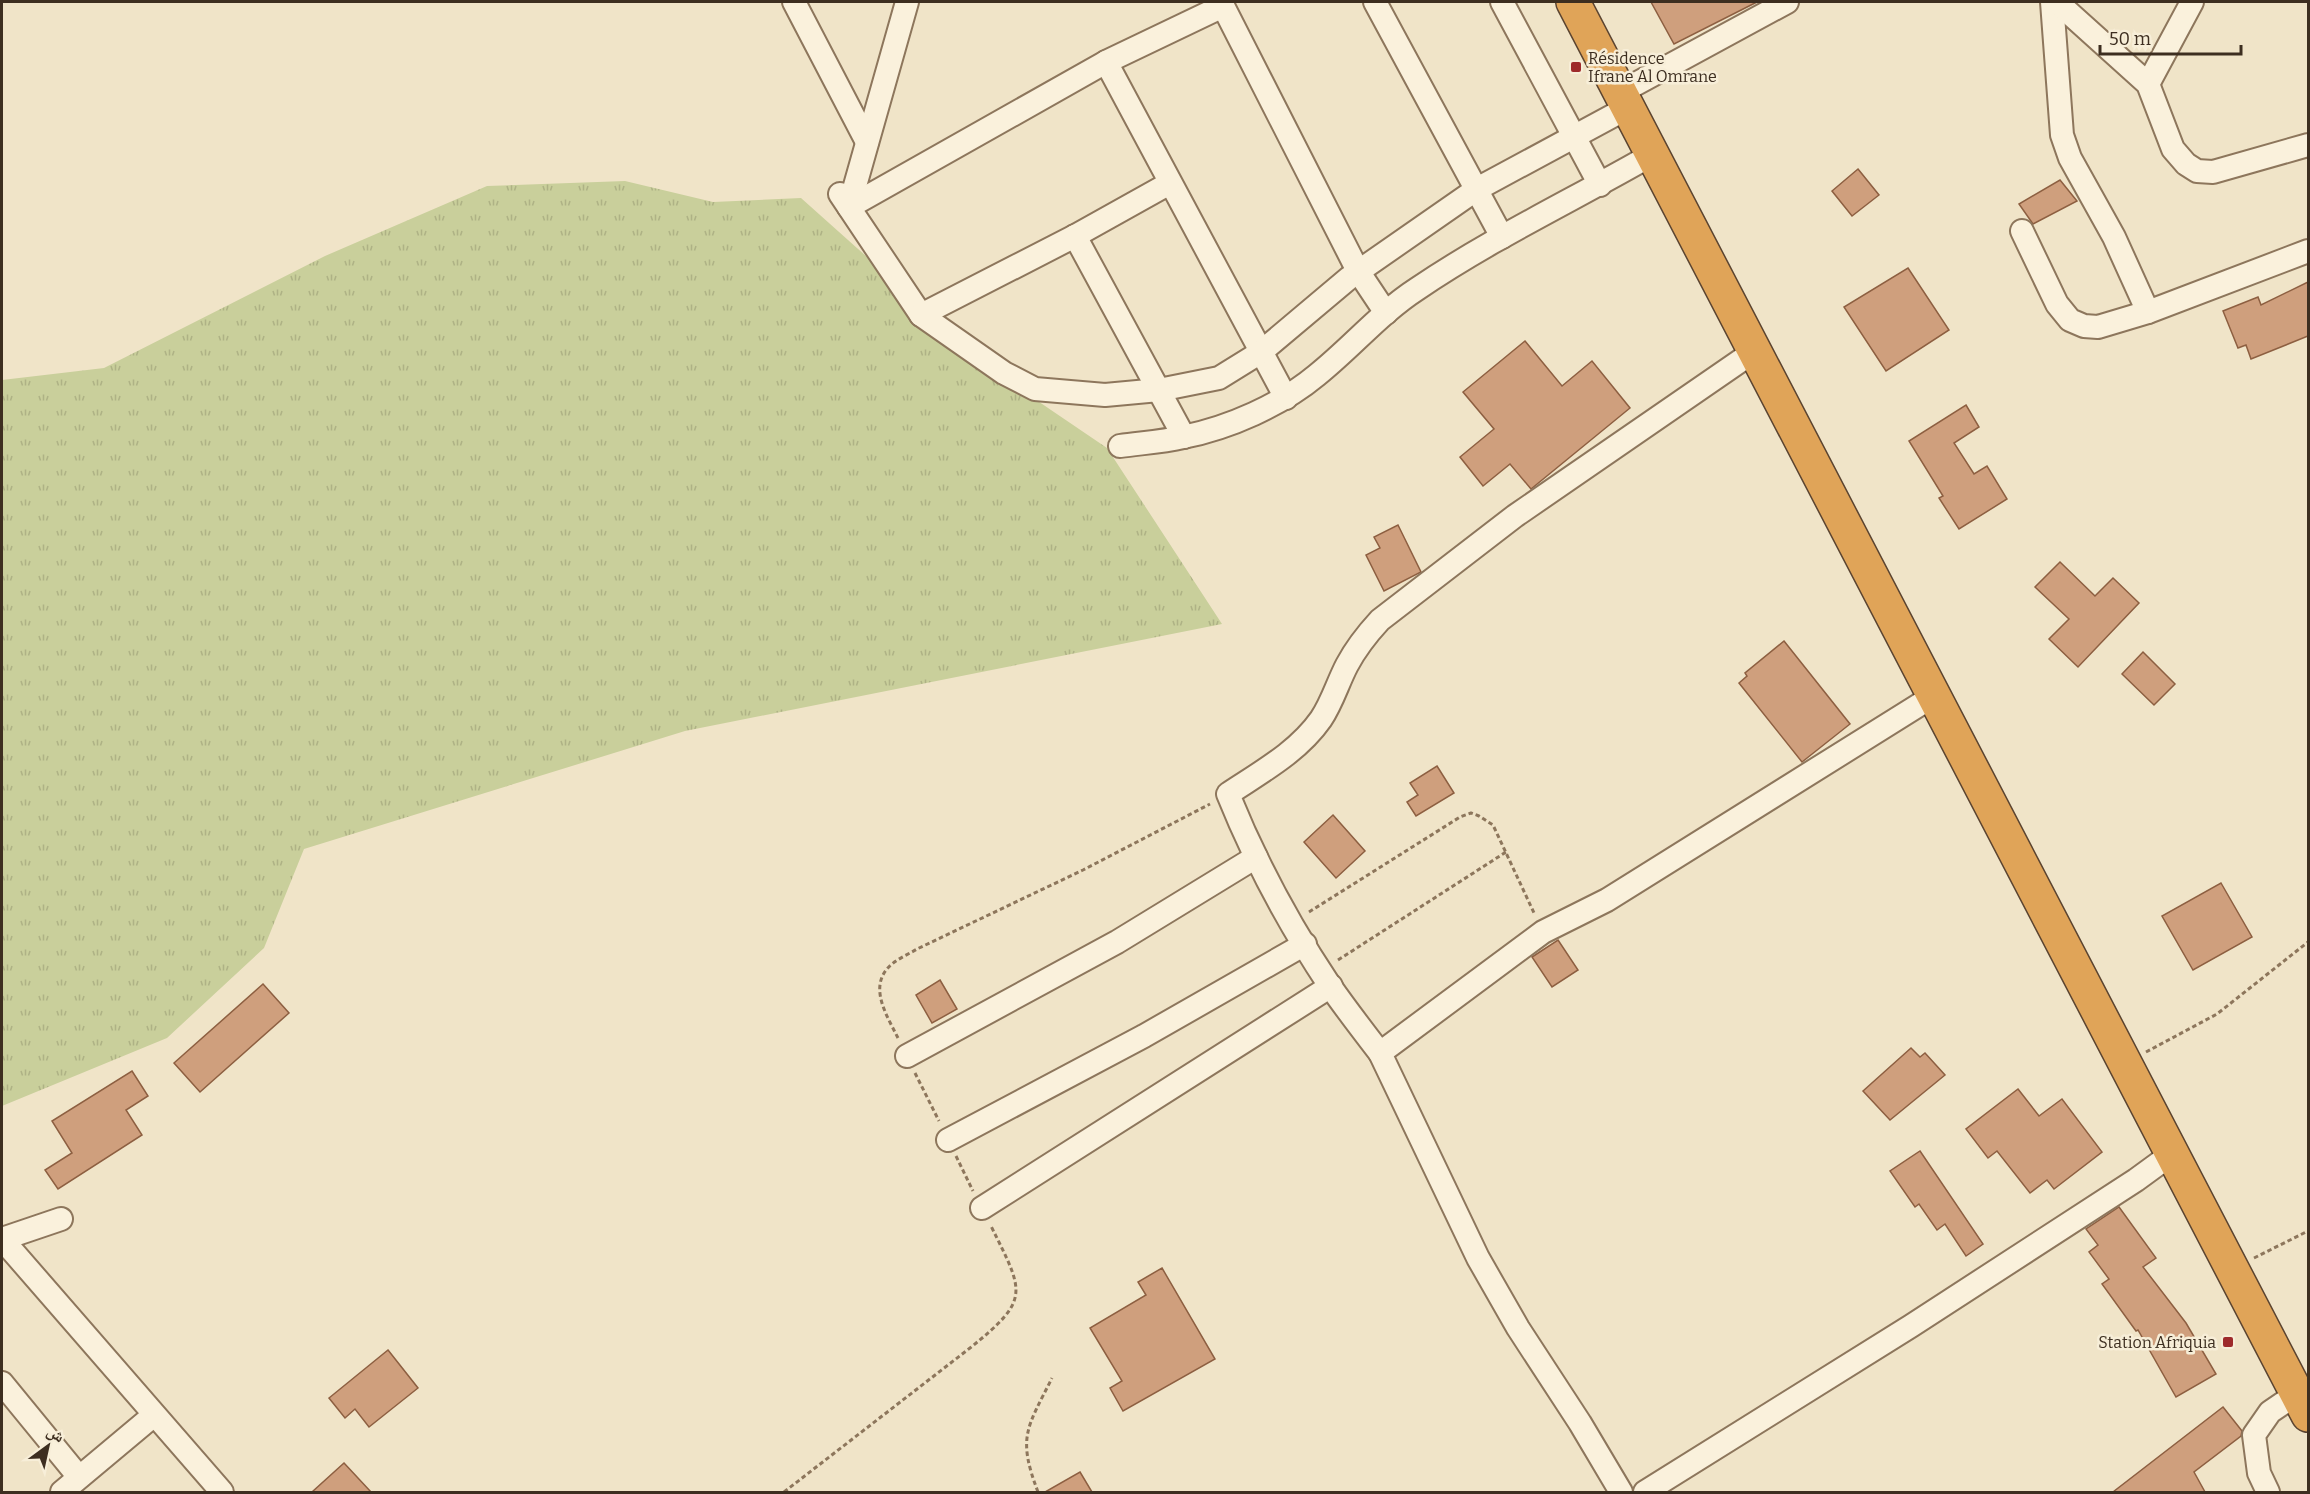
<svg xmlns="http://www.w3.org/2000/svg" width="2310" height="1494" font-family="Bitter,'Noto Naskh Arabic',serif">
	<defs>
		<pattern id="grass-tufts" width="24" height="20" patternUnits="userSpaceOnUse" patternTransform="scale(1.5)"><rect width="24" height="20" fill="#c9cf9b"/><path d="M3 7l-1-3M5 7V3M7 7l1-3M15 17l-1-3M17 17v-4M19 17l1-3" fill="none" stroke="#aeb285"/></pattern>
	</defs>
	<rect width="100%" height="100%" fill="#f0e4c8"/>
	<!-- grass -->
	<path fill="url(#grass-tufts)" d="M 625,181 L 713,202 L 801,198 L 998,374 L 1107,448 L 1222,624 L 685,731 L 304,849 L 264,948 L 167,1038 L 2,1106 L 2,380 L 104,368 L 325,256 L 487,186 Z"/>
	<!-- building -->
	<g fill="#cf9f7d" stroke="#8d5f41" stroke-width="1.5">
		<path d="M 1651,2 L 1757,2 L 1674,44 Z"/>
		<path d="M 1858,169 L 1879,195 L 1852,216 L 1832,191 Z"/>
		<path d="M 2060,180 L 2077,201 L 2033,224 L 2019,204 Z"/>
		<path d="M 1908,268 L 1949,330 L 1886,371 L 1844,307 Z"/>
		<path d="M 2308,282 L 2308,336 L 2251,359 L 2246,345 L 2238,348 L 2223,311 L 2258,297 L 2261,305 Z"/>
		<path d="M 1525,341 L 1562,386 L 1592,361 L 1630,408 L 1531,489 L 1510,464 L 1483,486 L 1460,457 L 1494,429 L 1463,392 Z"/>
		<path d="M 1966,405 L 1979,427 L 1954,443 L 1974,474 L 1987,466 L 2007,499 L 1959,529 L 1939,498 L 1943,496 L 1909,441 Z"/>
		<path d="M 1398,525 L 1421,572 L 1384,591 L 1366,555 L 1380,548 L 1374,537 Z"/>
		<path d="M 2060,562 L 2095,596 L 2113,578 L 2139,603 L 2078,667 L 2049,639 L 2069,619 L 2035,587 Z"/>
		<path d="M 1784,641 L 1850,724 L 1802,762 L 1739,683 L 1747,676 L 1745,673 Z"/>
		<path d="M 2143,652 L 2175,684 L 2154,705 L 2122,674 Z"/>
		<path d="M 1437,766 L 1454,793 L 1416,816 L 1407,802 L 1418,795 L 1410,783 Z"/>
		<path d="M 1333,815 L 1365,851 L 1336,878 L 1304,842 Z"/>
		<path d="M 2221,883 L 2252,937 L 2193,970 L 2162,916 Z"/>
		<path d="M 1558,940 L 1578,970 L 1552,987 L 1532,957 Z"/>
		<path d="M 940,980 L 957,1009 L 932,1023 L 916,995 Z"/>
		<path d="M 263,984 L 289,1013 L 200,1092 L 174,1063 Z"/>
		<path d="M 1911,1048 L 1920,1057 L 1925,1053 L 1945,1075 L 1890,1120 L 1863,1091 Z"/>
		<path d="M 132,1071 L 148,1096 L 126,1110 L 142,1135 L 58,1189 L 45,1170 L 72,1153 L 52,1121 Z"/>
		<path d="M 2018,1089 L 2039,1116 L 2062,1099 L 2102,1152 L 2054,1189 L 2047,1180 L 2030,1193 L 1997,1151 L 1988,1158 L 1966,1129 Z"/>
		<path d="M 1920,1151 L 1983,1244 L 1966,1256 L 1945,1224 L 1937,1230 L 1919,1204 L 1915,1207 L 1890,1171 Z"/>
		<path d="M 2119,1207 L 2156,1258 L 2143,1267 L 2186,1323 L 2216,1374 L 2176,1397 L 2138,1330 L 2136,1331 L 2102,1284 L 2109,1279 L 2089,1252 L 2098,1245 L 2086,1229 Z"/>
		<path d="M 1162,1268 L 1215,1359 L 1123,1411 L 1110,1388 L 1122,1381 L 1090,1328 L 1146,1295 L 1138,1282 Z"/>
		<path d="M 388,1350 L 418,1388 L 369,1427 L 355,1409 L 345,1418 L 329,1398 Z"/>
		<path d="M 2223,1407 L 2242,1431 L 2241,1436 L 2194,1472 L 2205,1492 L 2113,1492 Z"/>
		<path d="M 344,1463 L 371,1492 L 312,1492 Z"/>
		<path d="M 1080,1472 L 1092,1492 L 1045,1492 Z"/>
	</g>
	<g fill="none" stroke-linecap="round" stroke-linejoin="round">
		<!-- minor casing -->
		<g stroke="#8d765c" stroke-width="26">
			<g id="minor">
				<path d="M 794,2 L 867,142"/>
				<path d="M 1221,2 L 1358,271 L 1386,313"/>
				<path d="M 1375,2 L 1502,237"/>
				<path d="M 1502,2 L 1600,185"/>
				<path d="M 2052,2 L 2062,135 L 2070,158 L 2114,237 L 2148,312"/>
				<path d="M 2057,2 L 2148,84 L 2173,149 L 2186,164 L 2197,171 L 2213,172 L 2308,145"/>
				<path d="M 1106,62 L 1286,398"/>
				<path d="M 2148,84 L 2192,2"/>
				<path d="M 1621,92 L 1787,2"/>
				<path d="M 840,194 L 921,315 L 1004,373 L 1035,389 L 1105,395 L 1159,390 L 1219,378 L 1261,352 L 1349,278 L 1477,189 L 1629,107"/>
				<path d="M 849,207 L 1106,62 L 1223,6"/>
				<path d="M 849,207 L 907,2"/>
				<path d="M 2022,231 L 2057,304 L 2070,320 L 2084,326 L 2098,327 L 2148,312 L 2308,251"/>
				<path d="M 1075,236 L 1184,437"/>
				<path d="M 921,315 L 1075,236 L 1170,183"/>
				<path d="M 1120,446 C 1141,443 1162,442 1183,437 C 1229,428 1281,405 1317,375 C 1352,347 1380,313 1417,289 C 1492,238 1575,199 1653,154"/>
				<path d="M 1380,1053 C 1363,1031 1346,1009 1330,986 C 1290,926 1255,861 1228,794 C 1261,772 1298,752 1321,719 C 1332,703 1338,682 1347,665 C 1356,648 1368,633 1380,620 L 1515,516 L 1756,350"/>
				<path d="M 907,1056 L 1117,942 L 1256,857"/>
				<path d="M 948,1140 L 1144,1036 L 1305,944"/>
				<path d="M 982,1208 L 1331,986"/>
				<path d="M 2,1239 L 222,1492"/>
				<path d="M 2,1239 L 61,1219"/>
				<path d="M 2,1383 L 79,1477"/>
				<path d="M 62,1492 L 154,1415"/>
				<path d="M 1621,1492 L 1580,1423 L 1518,1328 L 1478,1258 L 1380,1053 L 1543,932 L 1607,900 L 1935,695"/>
				<path d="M 1645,1492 L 1911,1326 L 2136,1180 L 2173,1153"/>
				<path d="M 2268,1492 L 2259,1473 L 2254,1435 L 2270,1412 L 2298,1393"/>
			</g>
		</g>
		<!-- highway casing -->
		<g stroke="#5b4430" stroke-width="36">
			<path id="highway" d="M 1573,2 L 2308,1415"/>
		</g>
		<!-- path -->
		<g stroke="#8d765c" stroke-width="3" stroke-dasharray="4.5 3" stroke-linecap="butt">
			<path d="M 1309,912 L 1460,817 L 1471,813 L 1479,816 L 1493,825 L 1535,915"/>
			<path d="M 1338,960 L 1506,852"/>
			<path d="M 898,1038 C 886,1014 867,985 892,964 C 899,958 909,954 917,949 L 1083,870 L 1210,804"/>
			<path d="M 2146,1052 L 2217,1014 L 2308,942"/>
			<path d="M 915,1073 L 939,1121"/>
			<path d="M 956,1156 L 973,1191"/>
			<path d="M 2254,1258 L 2308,1231"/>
			<path d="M 784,1492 L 970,1348 C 1031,1299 1024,1293 991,1226"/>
			<path d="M 1038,1492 C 1017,1437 1027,1428 1052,1378"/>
		</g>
		<!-- minor -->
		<use href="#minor" stroke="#faf1dc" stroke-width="22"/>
		<!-- highway -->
		<use href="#highway" stroke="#e0a458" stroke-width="33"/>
	</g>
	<!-- markers -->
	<g fill="#9e2a2b" stroke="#f7eed8" stroke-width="2">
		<rect x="1570" y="61" width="12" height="12" rx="3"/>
		<rect x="2222" y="1336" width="12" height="12" rx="3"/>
	</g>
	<g text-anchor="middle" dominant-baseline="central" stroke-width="5" stroke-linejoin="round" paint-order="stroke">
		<!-- poi labels -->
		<g font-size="16" fill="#3d2e20" stroke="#f7eed8" text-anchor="start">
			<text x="1588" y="58">Résidence<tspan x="1588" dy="18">Ifrane Al Omrane</tspan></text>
			<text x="2216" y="1342" text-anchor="end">Station Afriquia</text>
		</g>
	</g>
	<!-- border -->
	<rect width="2310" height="1494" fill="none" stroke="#3d2e20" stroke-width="6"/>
	<!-- north arrow -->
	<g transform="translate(48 1446) rotate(33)" stroke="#f7eed8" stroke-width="4.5" paint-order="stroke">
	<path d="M0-4.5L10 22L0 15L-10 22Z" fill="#3d2e20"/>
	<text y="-9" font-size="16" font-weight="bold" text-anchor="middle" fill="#3d2e20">ش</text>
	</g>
	<!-- scale -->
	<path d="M2100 45v9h141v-9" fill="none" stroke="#3d2e20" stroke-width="3"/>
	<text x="2109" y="45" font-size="18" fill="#3d2e20" stroke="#f7eed8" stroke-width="4.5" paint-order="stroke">50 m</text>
</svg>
